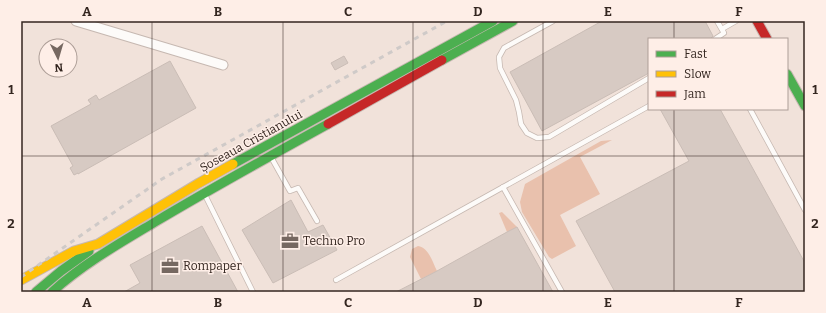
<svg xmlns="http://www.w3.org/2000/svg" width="826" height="313" font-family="Bitter,serif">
	<rect width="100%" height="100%" fill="#f1e2da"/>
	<!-- green -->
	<g fill="#e9c1ad">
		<path d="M 612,140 L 580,157 L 600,194 L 560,215 L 576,246 L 552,259 L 549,257 L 522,212 L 520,202 L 525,184 L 601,141 Z"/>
		<path d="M 502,212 L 517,227 L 507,232 L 499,213 Z"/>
		<path d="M 418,246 C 429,248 432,261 437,271 L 421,279 L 410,257 L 412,249 Z"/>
	</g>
	<!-- building -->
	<g fill="#d7cac3" stroke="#cabdb6">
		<path d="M 602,21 L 705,21 L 713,36 L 710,39 L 649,39 L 649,73 L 542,131 L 510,72 Z"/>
		<path d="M 344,56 L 348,63 L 335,70 L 331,63 Z"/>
		<path d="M 170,61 L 196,108 L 78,174 L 78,173 L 74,175 L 70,168 L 73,166 L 51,126 L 91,104 L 88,100 L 96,95 L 99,100 Z"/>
		<path d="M 660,109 L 720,109 L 805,263 L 805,292 L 615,292 L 576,221 L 689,161 Z"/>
		<path d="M 291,200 L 308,232 L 323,225 L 337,250 L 273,283 L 242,230 Z"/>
		<path d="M 202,226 L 238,292 L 124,292 L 140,283 L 130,265 Z"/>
		<path d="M 517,227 L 553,292 L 396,292 L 437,271 L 507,232 Z"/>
	</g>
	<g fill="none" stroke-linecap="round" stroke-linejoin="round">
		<!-- lane casing -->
		<g stroke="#c6b8b1" stroke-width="6">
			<g id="lane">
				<path d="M 553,21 L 504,48 L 499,57 L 500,68 L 516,100 L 519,112 L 521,124 L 527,133 L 537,138 L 549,137 L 649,78"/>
				<path d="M 722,29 L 736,21"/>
				<path d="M 715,39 L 724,33 L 717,21"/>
				<path d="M 750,109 L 805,210"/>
				<path d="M 271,157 L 290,191 L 298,188 L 317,221"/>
				<path d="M 503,187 L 562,292"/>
				<path d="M 205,195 L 253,292"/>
				<path d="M 336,280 L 649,106"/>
			</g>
		</g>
		<!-- street casing -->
		<g stroke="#c6b8b1" stroke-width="11">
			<path id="street" d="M 76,21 L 223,65"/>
		</g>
		<!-- fast casing -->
		<g stroke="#c6b8b1" stroke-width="11">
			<g id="fast">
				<path d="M 442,60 L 513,21"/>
				<path d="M 787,74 L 805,106"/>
				<path d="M 233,164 L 493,21"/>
				<path d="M 36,292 L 61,271 L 89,251"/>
				<path d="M 52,292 C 83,264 120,243 155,222 C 212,188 270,156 328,124"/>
			</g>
		</g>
		<!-- slow casing -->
		<g stroke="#c6b8b1" stroke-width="11">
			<path id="slow" d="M 21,280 L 74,251 L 98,244 L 199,183 L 233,164"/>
		</g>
		<!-- jam casing -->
		<g stroke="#c6b8b1" stroke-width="11">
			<g id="jam">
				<path d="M 757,21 L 767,39"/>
				<path d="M 328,124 L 442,60"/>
			</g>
		</g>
		<!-- lane -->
		<use href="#lane" stroke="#fdfbf9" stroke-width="4.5"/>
		<!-- street -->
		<use href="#street" stroke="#fdfbf9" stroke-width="9"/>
		<!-- fast -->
		<use href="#fast" stroke="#4caf50" stroke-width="9"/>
		<!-- slow -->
		<use href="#slow" stroke="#ffc107" stroke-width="9"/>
		<!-- jam -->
		<use href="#jam" stroke="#c62828" stroke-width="9"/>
		<!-- rail -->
		<path stroke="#cfcac8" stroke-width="3" stroke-dasharray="5 5" stroke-linecap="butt" d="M 21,277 L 34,268 L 162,179 L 447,21"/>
	</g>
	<!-- grid -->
	<path fill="none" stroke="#342620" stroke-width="1" stroke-opacity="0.55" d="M 152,21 L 152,292M 283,21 L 283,292M 413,21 L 413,292M 543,21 L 543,292M 674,21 L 674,39M 674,109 L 674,292M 21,156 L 805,156"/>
	<!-- icons -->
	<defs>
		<g id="office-bare" transform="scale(1.38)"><path d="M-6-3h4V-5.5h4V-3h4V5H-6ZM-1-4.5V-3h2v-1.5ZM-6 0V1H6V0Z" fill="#766861" stroke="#feeee7" stroke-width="2.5" paint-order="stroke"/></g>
	</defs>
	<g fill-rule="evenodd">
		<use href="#office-bare" x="290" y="241"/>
		<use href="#office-bare" x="170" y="266"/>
	</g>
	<g text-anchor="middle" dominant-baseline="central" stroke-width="3" stroke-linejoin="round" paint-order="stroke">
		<!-- street labels -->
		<g font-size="12" fill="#342620" stroke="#feeee7">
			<text transform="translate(251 141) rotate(-29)">Șoseaua Cristianului</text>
		</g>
		<!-- poi labels -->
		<g font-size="12" fill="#342620" stroke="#feeee7" text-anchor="start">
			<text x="303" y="241">Techno Pro</text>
			<text x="183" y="266">Rompaper</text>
		</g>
	</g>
	<!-- border -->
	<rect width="826" height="313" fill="none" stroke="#feeee7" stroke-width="44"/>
	<!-- legend -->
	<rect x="648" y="38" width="140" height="72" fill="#feeee7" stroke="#ad9e97"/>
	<rect x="656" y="51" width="20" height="6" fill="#4caf50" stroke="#ad9e97"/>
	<text x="684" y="58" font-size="12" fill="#342620">Fast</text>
	<rect x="656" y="71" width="20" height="6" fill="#ffc107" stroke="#ad9e97"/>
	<text x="684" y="78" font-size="12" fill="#342620">Slow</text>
	<rect x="656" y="91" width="20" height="6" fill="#c62828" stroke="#ad9e97"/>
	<text x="684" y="98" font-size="12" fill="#342620">Jam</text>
	<!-- north arrow -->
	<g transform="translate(58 58) rotate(175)"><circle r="19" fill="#feeee7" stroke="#ad9e97"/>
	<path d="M0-3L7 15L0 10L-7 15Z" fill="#766861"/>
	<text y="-6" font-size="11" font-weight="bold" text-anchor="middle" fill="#342620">N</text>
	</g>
	<rect x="22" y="22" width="782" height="269" fill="none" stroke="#342620" stroke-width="1.5"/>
	<g font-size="13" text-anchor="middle" font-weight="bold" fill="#342620">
		<text x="87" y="16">A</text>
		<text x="218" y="16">B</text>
		<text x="348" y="16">C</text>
		<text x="478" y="16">D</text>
		<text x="608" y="16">E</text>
		<text x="739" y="16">F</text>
		<text x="11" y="94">1</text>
		<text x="815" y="94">1</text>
		<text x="11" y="228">2</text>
		<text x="815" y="228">2</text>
		<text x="87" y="307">A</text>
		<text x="218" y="307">B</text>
		<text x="348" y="307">C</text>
		<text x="478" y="307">D</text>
		<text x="608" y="307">E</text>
		<text x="739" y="307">F</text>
	</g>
</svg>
